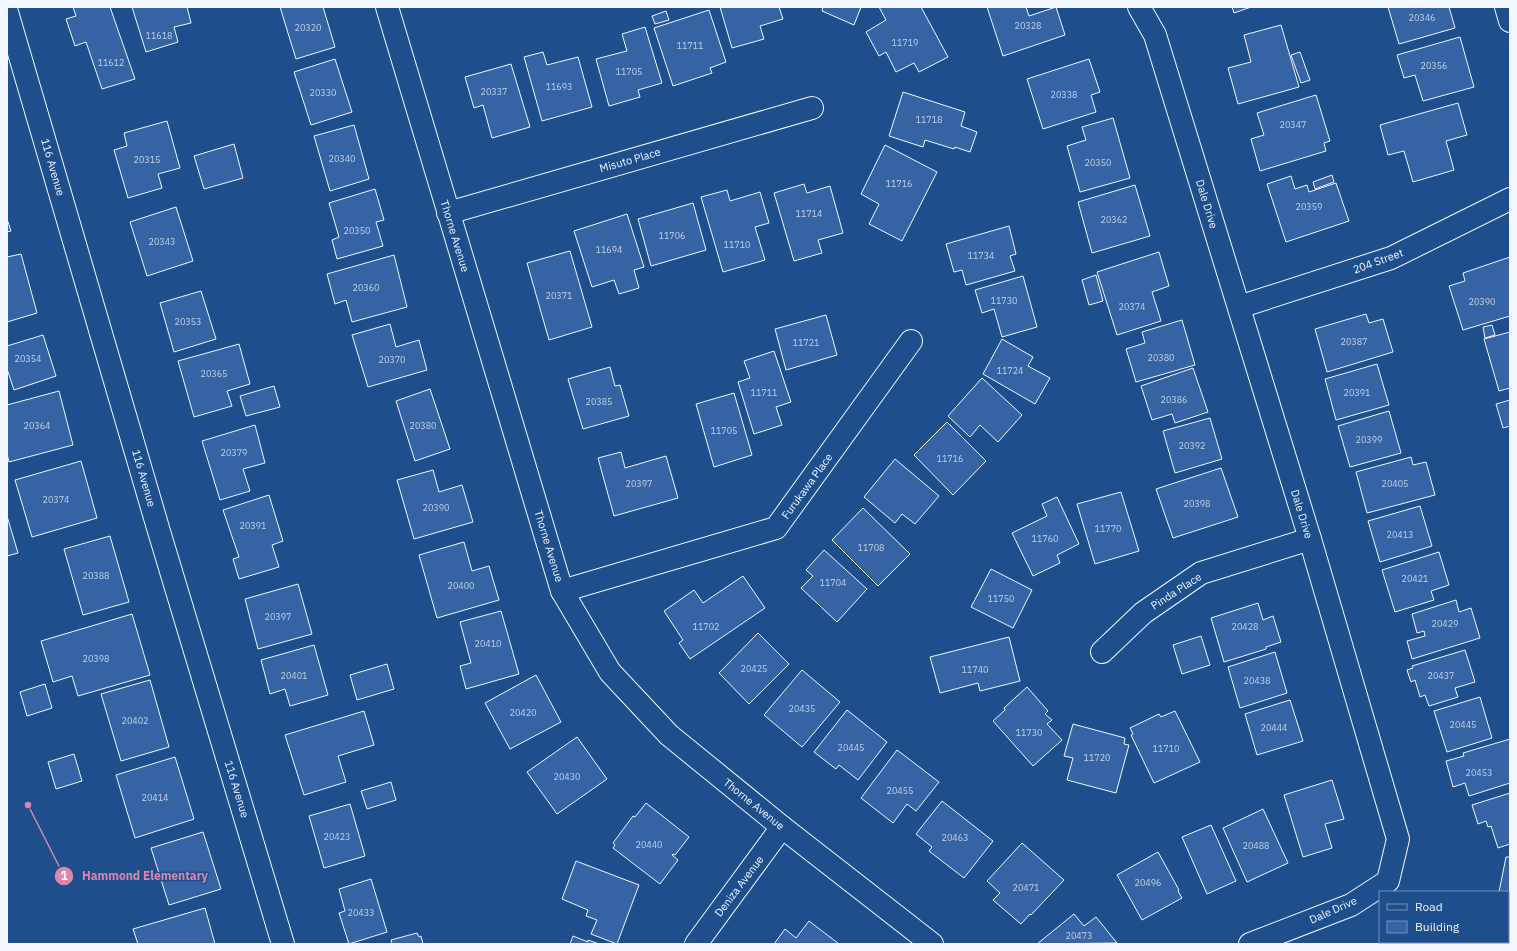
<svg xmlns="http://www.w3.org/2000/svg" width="1517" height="951" font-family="'IBM Plex Sans',sans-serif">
	<rect width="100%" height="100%" fill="#1f4e8c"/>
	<!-- building -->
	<g fill="#3563a3" stroke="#f2f6ff">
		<path d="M 73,7 L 110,7 L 135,79 L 102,89 L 86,42 L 75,46 L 66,19 L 76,16 Z"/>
		<path d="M 132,7 L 187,7 L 191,23 L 174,27 L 178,42 L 146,52 Z"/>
		<path d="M 280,7 L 323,7 L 335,47 L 296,59 Z"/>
		<path d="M 720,7 L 779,7 L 783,19 L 760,26 L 764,39 L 732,48 Z"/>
		<path d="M 823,7 L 861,7 L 854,25 L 822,11 Z"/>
		<path d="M 879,7 L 921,7 L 948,57 L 919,72 L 914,63 L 896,72 L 886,52 L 879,56 L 866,32 L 886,20 Z"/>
		<path d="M 987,7 L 1026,7 L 1029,16 L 1056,7 L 1065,35 L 1003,56 Z"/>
		<path d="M 1232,7 L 1251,7 L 1234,13 Z"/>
		<path d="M 1388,7 L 1449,7 L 1455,28 L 1399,44 Z"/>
		<path d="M 709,10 L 726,62 L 710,68 L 712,73 L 673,86 L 654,28 Z"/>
		<path d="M 666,11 L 669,20 L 655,24 L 652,16 Z"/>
		<path d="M 1281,25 L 1299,87 L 1238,104 L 1228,68 L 1251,62 L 1244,35 Z"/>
		<path d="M 645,27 L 662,83 L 638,90 L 640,97 L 609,106 L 596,59 L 627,51 L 622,34 Z"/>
		<path d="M 1460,37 L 1474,87 L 1423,101 L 1415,75 L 1404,78 L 1397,55 Z"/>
		<path d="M 543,52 L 547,65 L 578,57 L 592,107 L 542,121 L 524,57 Z"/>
		<path d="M 1300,52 L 1310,80 L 1301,83 L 1291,55 Z"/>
		<path d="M 335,59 L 352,112 L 311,125 L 294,72 Z"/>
		<path d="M 1089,59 L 1100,92 L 1091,95 L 1096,112 L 1043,129 L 1027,79 Z"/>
		<path d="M 511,64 L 530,127 L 492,138 L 483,105 L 474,108 L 465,77 Z"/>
		<path d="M 903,92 L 965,112 L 961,126 L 977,132 L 970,152 L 955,147 L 954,149 L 925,140 L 923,147 L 889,136 Z"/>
		<path d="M 1316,95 L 1330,141 L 1324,143 L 1326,151 L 1260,171 L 1251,139 L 1264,135 L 1257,113 Z"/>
		<path d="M 1458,103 L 1467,135 L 1446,141 L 1454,170 L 1413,182 L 1404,151 L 1388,155 L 1380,125 Z"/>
		<path d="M 1113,118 L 1130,178 L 1080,192 L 1067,146 L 1086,140 L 1082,127 Z"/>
		<path d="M 167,121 L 180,168 L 158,174 L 162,188 L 128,198 L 114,150 L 127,146 L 124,133 Z"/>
		<path d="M 354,125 L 369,179 L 330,191 L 314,136 Z"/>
		<path d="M 234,144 L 243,178 L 204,189 L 194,156 Z"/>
		<path d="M 885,145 L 937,172 L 902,241 L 869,224 L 879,204 L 861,194 Z"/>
		<path d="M 1332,175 L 1334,182 L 1315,189 L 1313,182 Z"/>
		<path d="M 1291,176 L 1295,189 L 1307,185 L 1309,192 L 1336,183 L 1349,221 L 1286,242 L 1267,184 Z"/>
		<path d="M 804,184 L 807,193 L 830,186 L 843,233 L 818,240 L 822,253 L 794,261 L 774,193 Z"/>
		<path d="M 1135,185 L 1150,236 L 1092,253 L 1078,202 Z"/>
		<path d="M 375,189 L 384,220 L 376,222 L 383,246 L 337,259 L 332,240 L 339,237 L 329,203 Z"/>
		<path d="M 727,190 L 730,201 L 760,192 L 769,223 L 755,227 L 765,260 L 723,272 L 701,197 Z"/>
		<path d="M 693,203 L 706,250 L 651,266 L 638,219 Z"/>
		<path d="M 176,207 L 193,261 L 147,276 L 130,222 Z"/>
		<path d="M 627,214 L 644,267 L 634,270 L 639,288 L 619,294 L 614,280 L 592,287 L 574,231 Z"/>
		<path d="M 7,219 L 11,231 L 7,232 Z"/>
		<path d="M 1009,226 L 1016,254 L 1010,256 L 1015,271 L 966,285 L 962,270 L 954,272 L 946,244 Z"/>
		<path d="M 570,251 L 592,327 L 549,340 L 527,263 Z"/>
		<path d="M 1159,252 L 1169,286 L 1152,292 L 1161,321 L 1117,335 L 1097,272 Z"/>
		<path d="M 21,254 L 37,313 L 7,322 L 7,257 Z"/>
		<path d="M 394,255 L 407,307 L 352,322 L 346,300 L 335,304 L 327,274 Z"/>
		<path d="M 1510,257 L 1510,316 L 1463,330 L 1449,286 L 1465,281 L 1463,273 Z"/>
		<path d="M 1096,275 L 1103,301 L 1089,305 L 1082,280 Z"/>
		<path d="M 1023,276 L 1037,327 L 1002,337 L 994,309 L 982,313 L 975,290 Z"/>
		<path d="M 201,291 L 216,339 L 174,352 L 160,303 Z"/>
		<path d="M 1366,314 L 1369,323 L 1383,319 L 1393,352 L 1327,372 L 1315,329 Z"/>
		<path d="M 826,315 L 837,355 L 786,370 L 775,329 Z"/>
		<path d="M 1182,320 L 1195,365 L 1136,382 L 1126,349 L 1145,343 L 1142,332 Z"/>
		<path d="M 390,324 L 396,347 L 419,340 L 427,370 L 368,387 L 352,335 Z"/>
		<path d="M 1492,325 L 1495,335 L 1485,338 L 1483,327 Z"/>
		<path d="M 1510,332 L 1510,388 L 1499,391 L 1484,339 Z"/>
		<path d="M 43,335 L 56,376 L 14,390 L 7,369 L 7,346 Z"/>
		<path d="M 1002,339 L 1033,357 L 1028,366 L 1050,378 L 1035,404 L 983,374 Z"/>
		<path d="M 239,344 L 250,384 L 227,391 L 232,406 L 194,417 L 178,361 Z"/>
		<path d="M 774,351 L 791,402 L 776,407 L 782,425 L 754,434 L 738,382 L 750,378 L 744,361 Z"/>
		<path d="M 1377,364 L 1389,405 L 1336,420 L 1325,379 Z"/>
		<path d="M 610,367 L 615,386 L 620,385 L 629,416 L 583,429 L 568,379 Z"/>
		<path d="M 1193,368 L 1208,412 L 1175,423 L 1172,414 L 1152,420 L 1141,386 Z"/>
		<path d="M 982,378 L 1022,415 L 998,442 L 980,425 L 970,437 L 948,416 Z"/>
		<path d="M 274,386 L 280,407 L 246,416 L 240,396 Z"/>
		<path d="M 430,389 L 450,449 L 415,461 L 396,401 Z"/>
		<path d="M 59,391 L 73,445 L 9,462 L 7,454 L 7,405 Z"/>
		<path d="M 734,393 L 752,455 L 714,467 L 696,404 Z"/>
		<path d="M 1510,400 L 1510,426 L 1503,428 L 1496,404 Z"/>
		<path d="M 1389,411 L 1401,453 L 1350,467 L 1338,426 Z"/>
		<path d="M 1210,418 L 1222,459 L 1175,473 L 1163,431 Z"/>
		<path d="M 947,422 L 986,461 L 953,495 L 914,455 Z"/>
		<path d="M 255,425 L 265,463 L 243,469 L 250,491 L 220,500 L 202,441 Z"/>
		<path d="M 621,452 L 625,468 L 666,456 L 678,498 L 614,516 L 598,458 Z"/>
		<path d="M 1411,457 L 1413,465 L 1426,462 L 1435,495 L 1367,513 L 1356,472 Z"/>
		<path d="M 895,459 L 939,496 L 915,524 L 902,514 L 895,523 L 864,497 Z"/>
		<path d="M 81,461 L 97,518 L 32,537 L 15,480 Z"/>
		<path d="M 1221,468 L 1238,517 L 1173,538 L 1156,489 Z"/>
		<path d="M 433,470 L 439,492 L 462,485 L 473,522 L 414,539 L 397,480 Z"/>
		<path d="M 1121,492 L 1139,551 L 1095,564 L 1077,504 Z"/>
		<path d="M 269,495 L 283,541 L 272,545 L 279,567 L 239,579 L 233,559 L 239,557 L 223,510 Z"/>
		<path d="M 1057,497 L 1079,544 L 1057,555 L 1060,563 L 1033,576 L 1012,533 L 1047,516 L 1042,504 Z"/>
		<path d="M 1420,506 L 1432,546 L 1380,562 L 1368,521 Z"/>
		<path d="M 863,508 L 910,554 L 878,586 L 832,540 Z"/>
		<path d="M 7,516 L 18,553 L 7,556 Z"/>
		<path d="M 110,536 L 129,602 L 83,615 L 64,549 Z"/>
		<path d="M 464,542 L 472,571 L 489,566 L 499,600 L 437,618 L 419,555 Z"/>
		<path d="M 824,550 L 867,589 L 837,622 L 801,588 L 813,576 L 806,570 Z"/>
		<path d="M 1439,552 L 1449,585 L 1431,591 L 1434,600 L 1395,612 L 1382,570 Z"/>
		<path d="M 991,569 L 1032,590 L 1013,628 L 971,607 Z"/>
		<path d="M 743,576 L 765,608 L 690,659 L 679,643 L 683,640 L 664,611 L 694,590 L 703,603 Z"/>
		<path d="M 298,584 L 312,634 L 258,649 L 245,599 Z"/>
		<path d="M 1456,600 L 1459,612 L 1471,608 L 1480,638 L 1412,659 L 1407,641 L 1425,636 L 1424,631 L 1417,633 L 1412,614 Z"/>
		<path d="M 1258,603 L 1263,620 L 1273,616 L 1281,642 L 1266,647 L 1266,649 L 1224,662 L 1211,618 Z"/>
		<path d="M 501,611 L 519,674 L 466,689 L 460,666 L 471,663 L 460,622 Z"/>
		<path d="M 132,614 L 150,675 L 78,696 L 72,676 L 53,682 L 41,641 Z"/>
		<path d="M 758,633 L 789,664 L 749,704 L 719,673 Z"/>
		<path d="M 1201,636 L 1210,665 L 1182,674 L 1173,645 Z"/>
		<path d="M 1009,637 L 1020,681 L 980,691 L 978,683 L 940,693 L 930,657 Z"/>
		<path d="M 314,645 L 328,695 L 290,706 L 285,689 L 270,694 L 261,660 Z"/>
		<path d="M 1465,650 L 1475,682 L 1455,688 L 1458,697 L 1429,706 L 1425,695 L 1420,697 L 1415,680 L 1411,682 L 1407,670 L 1413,668 L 1412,666 Z"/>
		<path d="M 1275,652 L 1287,693 L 1240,708 L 1228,667 Z"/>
		<path d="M 387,664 L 394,689 L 357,700 L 350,675 Z"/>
		<path d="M 802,670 L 840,702 L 802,747 L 764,715 Z"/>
		<path d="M 536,675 L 561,722 L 510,749 L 485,703 Z"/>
		<path d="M 150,680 L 169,747 L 121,761 L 101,694 Z"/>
		<path d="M 45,684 L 52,708 L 27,716 L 20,692 Z"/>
		<path d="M 1027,687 L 1048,711 L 1045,714 L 1052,720 L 1047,724 L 1062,740 L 1033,766 L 993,721 L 1005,710 L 1004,708 Z"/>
		<path d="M 1480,697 L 1492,738 L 1447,752 L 1434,711 Z"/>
		<path d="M 1290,700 L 1303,741 L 1257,755 L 1245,714 Z"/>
		<path d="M 847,710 L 887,742 L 858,780 L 839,765 L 836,769 L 814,752 Z"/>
		<path d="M 364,711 L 374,745 L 338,756 L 346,782 L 304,795 L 285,735 Z"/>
		<path d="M 1175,711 L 1200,762 L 1154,783 L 1131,735 L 1133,734 L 1130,728 L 1159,714 L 1161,717 Z"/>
		<path d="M 1073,724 L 1125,738 L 1124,744 L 1129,745 L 1116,793 L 1067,780 L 1073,758 L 1064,756 Z"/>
		<path d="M 577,737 L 607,779 L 557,814 L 527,772 Z"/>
		<path d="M 1510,739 L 1510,783 L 1469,796 L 1465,783 L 1453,787 L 1446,761 L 1464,756 L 1463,753 Z"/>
		<path d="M 897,750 L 939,782 L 916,811 L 907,804 L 893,823 L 861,798 Z"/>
		<path d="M 74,754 L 82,781 L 56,789 L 48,762 Z"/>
		<path d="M 175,757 L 194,819 L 135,838 L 116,775 Z"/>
		<path d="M 1332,780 L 1344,819 L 1325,824 L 1332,848 L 1303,857 L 1284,795 Z"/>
		<path d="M 391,782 L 396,800 L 367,809 L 361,791 Z"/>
		<path d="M 1510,793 L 1510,844 L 1498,848 L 1491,826 L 1488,827 L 1486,821 L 1478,824 L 1472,805 Z"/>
		<path d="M 942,801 L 993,841 L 964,878 L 929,851 L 932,847 L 916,834 Z"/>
		<path d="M 646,803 L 689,837 L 675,855 L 673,854 L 672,855 L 678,860 L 660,884 L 613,848 L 615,845 L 613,843 L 633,816 L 635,817 Z"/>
		<path d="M 350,804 L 365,856 L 324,868 L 309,816 Z"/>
		<path d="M 1263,809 L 1288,863 L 1247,882 L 1223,828 Z"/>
		<path d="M 1211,825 L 1236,881 L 1207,894 L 1182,837 Z"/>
		<path d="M 203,832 L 221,889 L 169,905 L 151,848 Z"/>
		<path d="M 1022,843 L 1064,880 L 1031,915 L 1030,914 L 1021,924 L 993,900 L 1000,893 L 987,881 Z"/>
		<path d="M 1158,852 L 1179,890 L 1178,891 L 1182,898 L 1142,920 L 1117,875 Z"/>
		<path d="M 1506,857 L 1510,857 L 1510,902 L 1508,901 L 1508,892 L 1499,892 Z"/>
		<path d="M 576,861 L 639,885 L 617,944 L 591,934 L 597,920 L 586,916 L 588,910 L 562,899 Z"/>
		<path d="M 371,879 L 387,932 L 349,944 L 339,913 L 345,911 L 339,889 Z"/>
		<path d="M 205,908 L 215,944 L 138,944 L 133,929 Z"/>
		<path d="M 1508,913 L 1510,914 L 1510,944 L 1478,944 L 1476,942 L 1508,942 Z"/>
		<path d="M 1074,914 L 1084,926 L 1096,917 L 1117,943 L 1037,944 Z"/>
		<path d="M 809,921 L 839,944 L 774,944 L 785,929 L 796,938 Z"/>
		<path d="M 417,933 L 419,937 L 421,936 L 423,944 L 392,944 L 391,940 Z"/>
		<path d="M 573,936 L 588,942 L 588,940 L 599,944 L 570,944 Z"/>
	</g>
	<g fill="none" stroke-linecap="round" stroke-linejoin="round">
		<!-- minor casing -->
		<g stroke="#f2f6ff" stroke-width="24">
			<g id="minor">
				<path d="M 1139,7 L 1155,35 L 1310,539 L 1398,839 L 1388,881 L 1351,905 L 1250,944"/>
				<path d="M 1506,7 L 1510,21"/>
				<path d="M 7,12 L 158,528 L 283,944"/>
				<path d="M 448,213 L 812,108"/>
				<path d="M 1239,307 L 1391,258 L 1510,199"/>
				<path d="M 562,591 L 776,528 L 911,341"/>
				<path d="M 1102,652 L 1143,613 L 1201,573 L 1310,539"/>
				<path d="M 696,944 L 782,827"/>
			</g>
		</g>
		<!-- tertiary casing -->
		<g stroke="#f2f6ff" stroke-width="24">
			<path id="tertiary" d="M 387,7 L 562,591 L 610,672 L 669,735 L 782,827 L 932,944"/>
		</g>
		<!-- minor -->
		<use href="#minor" stroke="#1f4e8c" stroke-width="22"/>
		<!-- tertiary -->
		<use href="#tertiary" stroke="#1f4e8c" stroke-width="22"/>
	</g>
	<g text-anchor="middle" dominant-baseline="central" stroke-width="3" stroke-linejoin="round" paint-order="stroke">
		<!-- number labels -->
		<g font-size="9" fill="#c3d1e8">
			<text x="1422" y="17">20346</text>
			<text x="1028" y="25">20328</text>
			<text x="308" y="27">20320</text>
			<text x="159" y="35">11618</text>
			<text x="905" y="42">11719</text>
			<text x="690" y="45">11711</text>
			<text x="111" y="62">11612</text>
			<text x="1434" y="65">20356</text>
			<text x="629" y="71">11705</text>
			<text x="559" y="86">11693</text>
			<text x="494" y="91">20337</text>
			<text x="323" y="92">20330</text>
			<text x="1064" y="94">20338</text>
			<text x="929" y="119">11718</text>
			<text x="1293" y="124">20347</text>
			<text x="342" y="158">20340</text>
			<text x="147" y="159">20315</text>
			<text x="1098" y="162">20350</text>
			<text x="899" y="183">11716</text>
			<text x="1309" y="206">20359</text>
			<text x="809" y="213">11714</text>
			<text x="1114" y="219">20362</text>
			<text x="357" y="230">20350</text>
			<text x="672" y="235">11706</text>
			<text x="162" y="241">20343</text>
			<text x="737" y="244">11710</text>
			<text x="609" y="249">11694</text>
			<text x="981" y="255">11734</text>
			<text x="366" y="287">20360</text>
			<text x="559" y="295">20371</text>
			<text x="1004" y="300">11730</text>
			<text x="1482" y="301">20390</text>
			<text x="1132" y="306">20374</text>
			<text x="188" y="321">20353</text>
			<text x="1354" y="341">20387</text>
			<text x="806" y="342">11721</text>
			<text x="1161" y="357">20380</text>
			<text x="28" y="358">20354</text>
			<text x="392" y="359">20370</text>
			<text x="1010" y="370">11724</text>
			<text x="214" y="373">20365</text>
			<text x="764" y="392">11711</text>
			<text x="1357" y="392">20391</text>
			<text x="1174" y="399">20386</text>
			<text x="599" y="401">20385</text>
			<text x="37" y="425">20364</text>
			<text x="423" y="425">20380</text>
			<text x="724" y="430">11705</text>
			<text x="1369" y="439">20399</text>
			<text x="1192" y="445">20392</text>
			<text x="234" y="452">20379</text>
			<text x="950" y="458">11716</text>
			<text x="639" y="483">20397</text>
			<text x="1395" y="483">20405</text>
			<text x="56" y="499">20374</text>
			<text x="1197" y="503">20398</text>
			<text x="436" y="507">20390</text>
			<text x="253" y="525">20391</text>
			<text x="1108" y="528">11770</text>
			<text x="1400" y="534">20413</text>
			<text x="1045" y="538">11760</text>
			<text x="871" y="547">11708</text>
			<text x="96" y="575">20388</text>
			<text x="1415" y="578">20421</text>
			<text x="833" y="582">11704</text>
			<text x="461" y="585">20400</text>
			<text x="1001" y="598">11750</text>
			<text x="278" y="616">20397</text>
			<text x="1445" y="623">20429</text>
			<text x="706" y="626">11702</text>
			<text x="1245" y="626">20428</text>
			<text x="488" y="643">20410</text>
			<text x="96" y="658">20398</text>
			<text x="754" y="668">20425</text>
			<text x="975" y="669">11740</text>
			<text x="294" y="675">20401</text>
			<text x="1441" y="675">20437</text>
			<text x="1257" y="680">20438</text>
			<text x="802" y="708">20435</text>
			<text x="523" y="712">20420</text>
			<text x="135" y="720">20402</text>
			<text x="1463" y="724">20445</text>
			<text x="1274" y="727">20444</text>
			<text x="1029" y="732">11730</text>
			<text x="851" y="747">20445</text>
			<text x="1166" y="748">11710</text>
			<text x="1097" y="757">11720</text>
			<text x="1479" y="772">20453</text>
			<text x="567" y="776">20430</text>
			<text x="900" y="790">20455</text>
			<text x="155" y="797">20414</text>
			<text x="337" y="836">20423</text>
			<text x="955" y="837">20463</text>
			<text x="649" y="844">20440</text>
			<text x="1256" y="845">20488</text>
			<text x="1148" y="882">20496</text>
			<text x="1026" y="887">20471</text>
			<text x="361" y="912">20433</text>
			<text x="1079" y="935">20473</text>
		</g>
		<!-- street labels -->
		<g font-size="11" fill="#f2f6ff" stroke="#1f4e8c">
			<text transform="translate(630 160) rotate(-16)">Misuto Place</text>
			<text transform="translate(53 167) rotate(74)">116 Avenue</text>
			<text transform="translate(1207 204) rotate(73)">Dale Drive</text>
			<text transform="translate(455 236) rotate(73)">Thorne Avenue</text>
			<text transform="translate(1378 261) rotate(-20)">204 Street</text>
			<text transform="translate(144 478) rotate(74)">116 Avenue</text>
			<text transform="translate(807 486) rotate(-54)">Furukawa Place</text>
			<text transform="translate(1302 514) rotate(73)">Dale Drive</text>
			<text transform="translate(549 546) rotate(73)">Thorne Avenue</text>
			<text transform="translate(1176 591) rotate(-33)">Pinda Place</text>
			<text transform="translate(237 789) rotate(73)">116 Avenue</text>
			<text transform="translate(754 804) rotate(39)">Thorne Avenue</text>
			<text transform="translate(739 886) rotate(-53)">Deniza Avenue</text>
			<text transform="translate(1333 910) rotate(-24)">Dale Drive</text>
		</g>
	</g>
	<!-- callouts -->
	<path fill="none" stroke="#da87ad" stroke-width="1.5" d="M28 805L64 876"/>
	<g fill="#da87ad" stroke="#1f4e8c" stroke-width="1.5">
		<circle cx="28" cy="805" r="4"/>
		<circle cx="64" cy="876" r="10"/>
	</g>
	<g font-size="12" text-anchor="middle" font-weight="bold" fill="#fff">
		<text x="64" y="880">1</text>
	</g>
	<g font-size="12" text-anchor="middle" font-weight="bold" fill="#da87ad" stroke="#1f4e8c" stroke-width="3" stroke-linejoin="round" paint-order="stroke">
		<text x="145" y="880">Hammond Elementary</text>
	</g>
	<!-- border -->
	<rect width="1517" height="951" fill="none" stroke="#f2f6ff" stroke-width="16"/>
	<!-- legend -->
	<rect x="1379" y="891" width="130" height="52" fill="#1f4e8c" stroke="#7391ba"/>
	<rect x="1387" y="904" width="20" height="6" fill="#1f4e8c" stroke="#7391ba"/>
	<text x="1415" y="911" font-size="12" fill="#f2f6ff">Road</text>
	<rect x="1387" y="921" width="20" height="12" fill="#3563a3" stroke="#7391ba"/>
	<text x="1415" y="931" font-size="12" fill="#f2f6ff">Building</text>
</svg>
